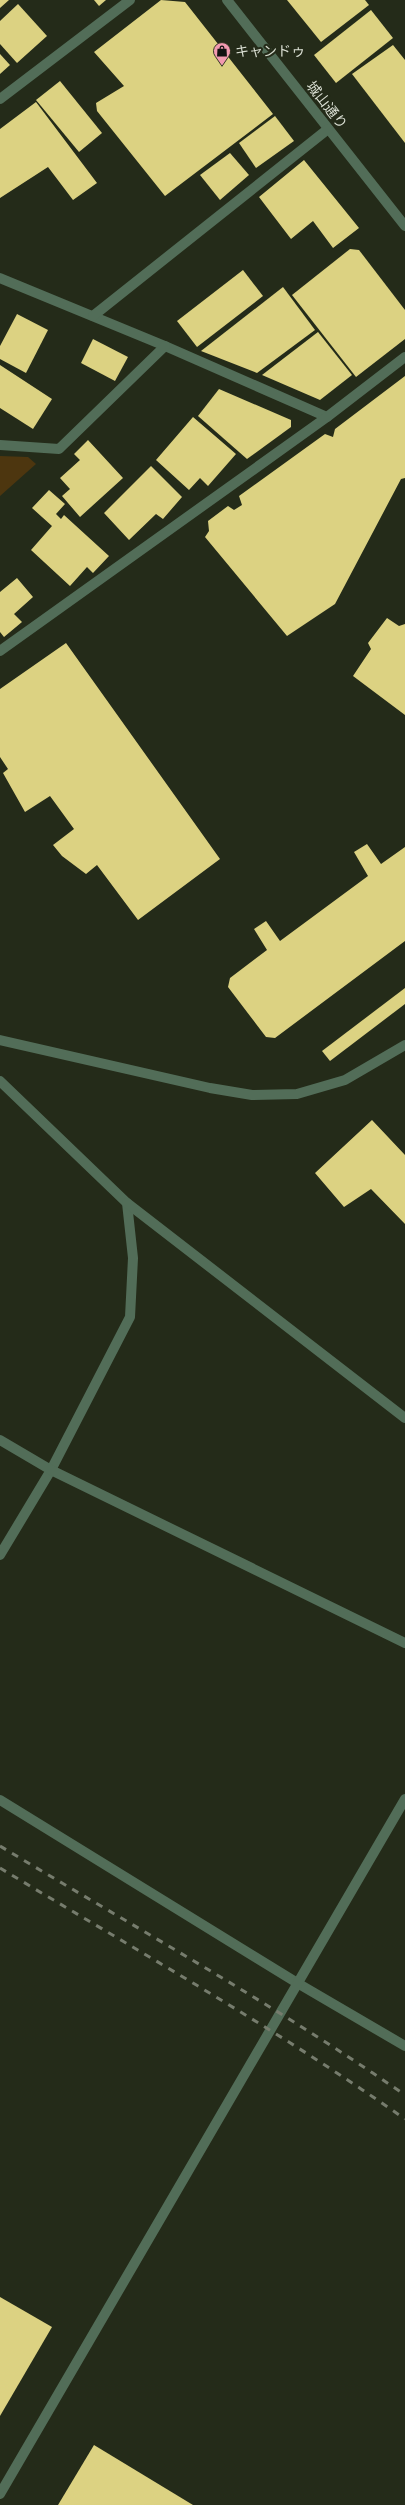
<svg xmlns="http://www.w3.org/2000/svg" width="405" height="2505" font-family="Cabin,'Noto Sans JP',sans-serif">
	<rect width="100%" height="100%" fill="#242b19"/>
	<!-- green -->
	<path fill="#4d360f" d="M 0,456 L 28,457 L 36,464 L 0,496 Z"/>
	<!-- building -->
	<g fill="#dcd282">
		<path d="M 0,0 L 9,0 L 0,8 Z"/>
		<path d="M 94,0 L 106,0 L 99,6 Z"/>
		<path d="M 161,0 L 185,2 L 273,114 L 165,196 L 97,111 L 96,103 L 124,86 L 94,52 Z"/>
		<path d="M 287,0 L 365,0 L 369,5 L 321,42 Z"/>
		<path d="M 18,4 L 47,36 L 17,63 L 0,44 L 0,21 Z"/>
		<path d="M 371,10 L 393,38 L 336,83 L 314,55 Z"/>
		<path d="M 393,45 L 405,60 L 405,143 L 352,74 Z"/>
		<path d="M 0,54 L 10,65 L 0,74 Z"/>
		<path d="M 60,81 L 102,133 L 79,152 L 36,100 Z"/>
		<path d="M 36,102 L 97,183 L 73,200 L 48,167 L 0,198 L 0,129 Z"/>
		<path d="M 275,116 L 294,141 L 256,168 L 239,143 Z"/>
		<path d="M 230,153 L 249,175 L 220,200 L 200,175 Z"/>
		<path d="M 304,160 L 359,228 L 333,248 L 313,221 L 291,239 L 259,197 Z"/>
		<path d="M 350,249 L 359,250 L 405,310 L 405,339 L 356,377 L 292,295 Z"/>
		<path d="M 243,270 L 263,296 L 197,347 L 177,321 Z"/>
		<path d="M 283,287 L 315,330 L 257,373 L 201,351 Z"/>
		<path d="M 17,314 L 48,330 L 26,373 L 0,359 L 0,346 Z"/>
		<path d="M 318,332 L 352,375 L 320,400 L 262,375 Z"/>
		<path d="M 93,339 L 128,357 L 115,381 L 81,363 Z"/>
		<path d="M 0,365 L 52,399 L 33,429 L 0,408 Z"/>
		<path d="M 405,376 L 405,478 L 401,479 L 335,604 L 287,636 L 205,537 L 209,531 L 208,521 L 228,506 L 234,510 L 242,505 L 239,496 L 325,434 L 333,437 L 335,429 Z"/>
		<path d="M 219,389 L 291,420 L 291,427 L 247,459 L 198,416 Z"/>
		<path d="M 193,417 L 236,454 L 208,486 L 200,478 L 189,490 L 156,460 Z"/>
		<path d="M 88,440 L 123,478 L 80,517 L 62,496 L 70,489 L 60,478 L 80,460 L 74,454 Z"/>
		<path d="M 151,466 L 182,497 L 163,519 L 156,514 L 129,540 L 104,513 Z"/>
		<path d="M 49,490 L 65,504 L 56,514 L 61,519 L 64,515 L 109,556 L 93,573 L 87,567 L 70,586 L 31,550 L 52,526 L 32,508 Z"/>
		<path d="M 17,578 L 33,597 L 14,614 L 22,622 L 4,637 L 0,632 L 0,592 Z"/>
		<path d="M 387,618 L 399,626 L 405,624 L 405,715 L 353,676 L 371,649 L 368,643 Z"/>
		<path d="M 66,643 L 220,859 L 138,920 L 97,865 L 86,874 L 62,856 L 53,845 L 74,829 L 50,796 L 25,812 L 3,773 L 8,769 L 0,757 L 0,689 Z"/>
		<path d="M 367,844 L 381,864 L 405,847 L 405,941 L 275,1038 L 266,1037 L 228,987 L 230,978 L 267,950 L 254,929 L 266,921 L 280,941 L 368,876 L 354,852 Z"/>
		<path d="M 405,988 L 405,1004 L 330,1061 L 322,1051 Z"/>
		<path d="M 372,1120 L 405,1155 L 405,1224 L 371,1189 L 344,1207 L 315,1173 Z"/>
		<path d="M 0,2297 L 52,2327 L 0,2416 Z"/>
		<path d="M 94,2445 L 193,2505 L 58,2505 Z"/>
	</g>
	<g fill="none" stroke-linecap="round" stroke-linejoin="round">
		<!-- minor -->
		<g stroke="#526d58" stroke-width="10">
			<path d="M 227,0 L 405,226"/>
			<path d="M 0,99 L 130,0"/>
			<path d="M 0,278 L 165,346 L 327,417"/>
			<path d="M 93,316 L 328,129"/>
			<path d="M 0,445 L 59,449 L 165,346"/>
			<path d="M 0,651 L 327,417 L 405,357"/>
			<path d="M 0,1040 L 210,1088 L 252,1095 L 297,1094 L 345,1080 L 405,1045"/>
			<path d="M 0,1081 L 127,1203 L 133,1258 L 130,1317 L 51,1470 L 0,1555"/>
			<path d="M 127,1203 L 405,1418"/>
			<path d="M 0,1440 L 51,1470 L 405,1643"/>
			<path d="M 0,1800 L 299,1984 L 405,2046"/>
			<path d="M 0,2494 L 405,1799"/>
		</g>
		<!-- rail -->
		<g stroke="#767c6d" stroke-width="3" stroke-dasharray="7 7" stroke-linecap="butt">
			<path d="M 0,1846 C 136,1928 275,2005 405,2095"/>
			<path d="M 0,1868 C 136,1950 275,2028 405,2119"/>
		</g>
	</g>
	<!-- icons -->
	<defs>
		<g id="shop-pin" transform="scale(0.9)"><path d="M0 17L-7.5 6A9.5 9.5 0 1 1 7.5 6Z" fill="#f29ab0" stroke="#242b19"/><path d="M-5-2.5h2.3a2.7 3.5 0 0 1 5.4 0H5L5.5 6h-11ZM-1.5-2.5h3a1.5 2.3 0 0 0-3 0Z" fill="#111"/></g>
	</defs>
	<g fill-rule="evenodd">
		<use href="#shop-pin" x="222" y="51"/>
	</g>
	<g text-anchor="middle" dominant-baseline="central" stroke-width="4" stroke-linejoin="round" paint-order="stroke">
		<!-- poi labels -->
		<g font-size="14" fill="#d9ded2" stroke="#242b19" text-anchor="start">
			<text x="235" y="51">キャンドゥ</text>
		</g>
		<!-- street labels -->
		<g font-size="14" fill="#d9ded2" stroke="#242b19">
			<text transform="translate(327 105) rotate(52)">城山通り</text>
		</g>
	</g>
</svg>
